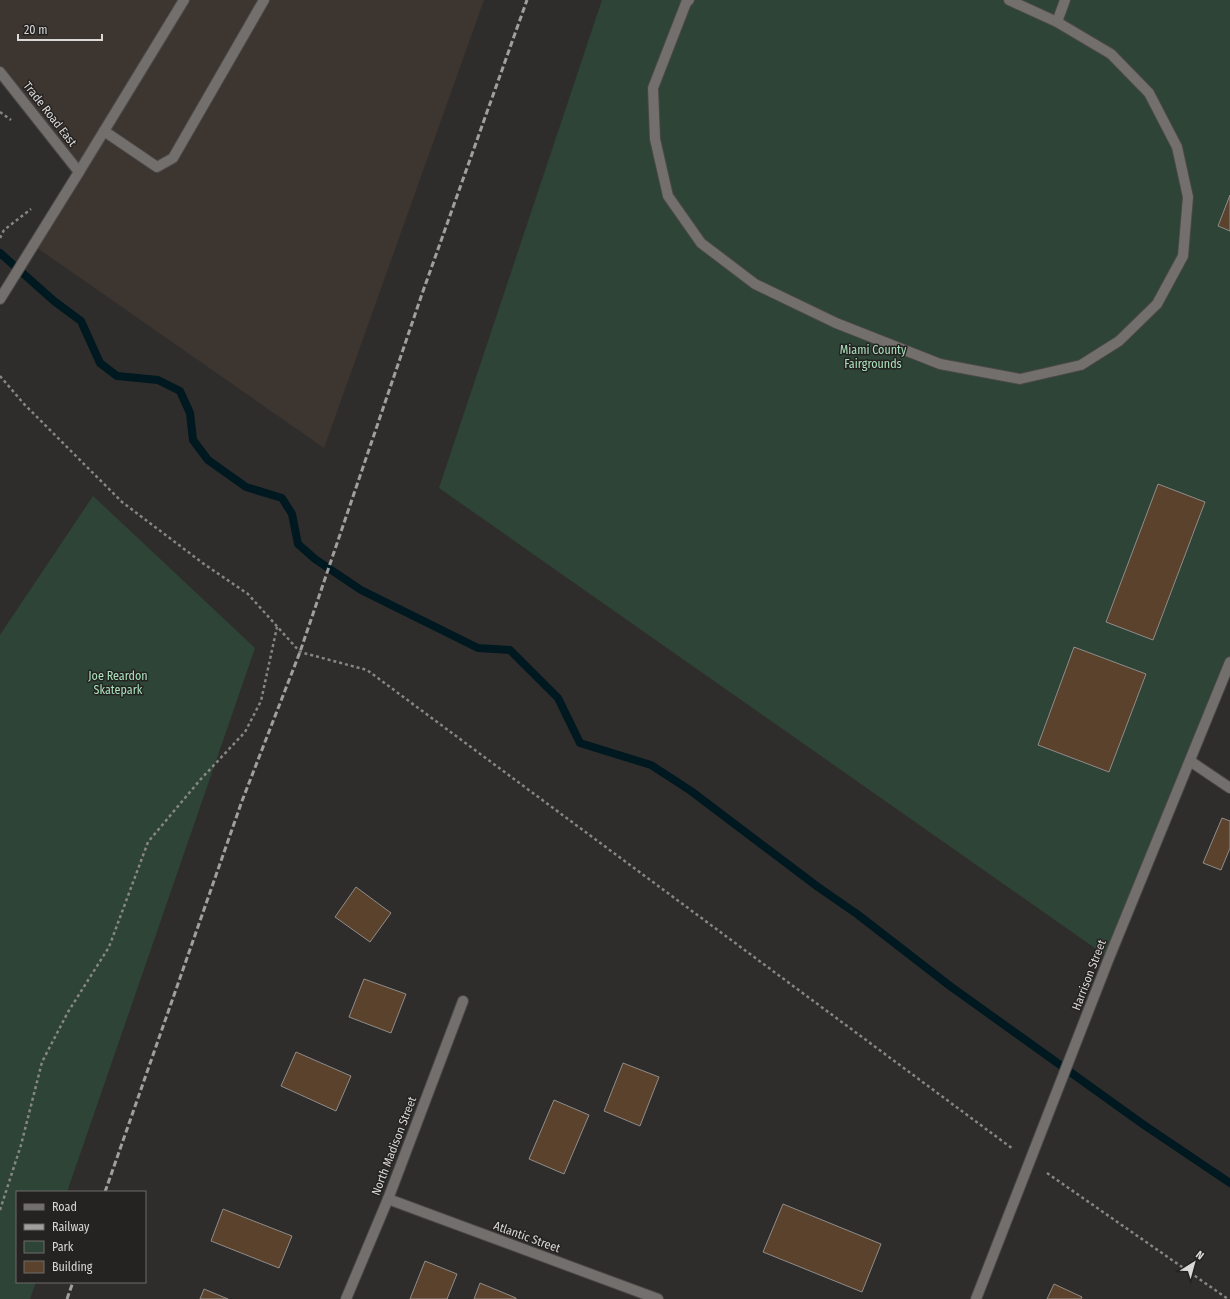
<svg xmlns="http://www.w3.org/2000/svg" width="1230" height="1299" font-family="'Fira Sans Condensed',sans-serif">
	<rect width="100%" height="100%" fill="#2f2d2b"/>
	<!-- built -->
	<path fill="#3d3530" d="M 0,0 L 484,0 L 324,448 L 33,245 L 79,172 L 0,72 Z"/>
	<!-- green -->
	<g fill="#2d4436">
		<path d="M 602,0 L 1230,0 L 1230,662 L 1109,958 L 439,488 Z"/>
		<path d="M 93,496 L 255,648 L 67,1192 L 17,1192 L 17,1282 L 36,1282 L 30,1299 L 0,1299 L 0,635 Z"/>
	</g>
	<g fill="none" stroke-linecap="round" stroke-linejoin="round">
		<!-- stream -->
		<path stroke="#00181f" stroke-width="8" d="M 0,253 L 54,301 L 81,321 L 100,363 L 117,376 L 158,380 L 180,391 L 190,413 L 193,440 L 208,460 L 246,487 L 282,498 L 292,514 L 298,544 L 315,559 L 361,590 L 478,648 L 510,650 L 558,698 L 580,743 L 651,765 L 691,791 L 818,887 L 857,914 L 950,986 L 1144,1125 L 1230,1183"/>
	</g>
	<!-- building -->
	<g fill="#5b422d" stroke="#8f8c8a">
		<path d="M 1230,195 L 1230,231 L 1218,226 Z"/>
		<path d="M 1158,484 L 1205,502 L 1153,640 L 1106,622 Z"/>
		<path d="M 1074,647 L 1146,674 L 1109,772 L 1038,745 Z"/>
		<path d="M 1222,818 L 1230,821 L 1230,848 L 1221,870 L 1203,863 Z"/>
		<path d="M 356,887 L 391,913 L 370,942 L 335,917 Z"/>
		<path d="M 364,979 L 406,994 L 391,1033 L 349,1017 Z"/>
		<path d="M 296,1052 L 351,1076 L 336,1111 L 281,1086 Z"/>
		<path d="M 623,1063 L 659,1077 L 640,1126 L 604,1111 Z"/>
		<path d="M 554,1100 L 589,1115 L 564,1174 L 529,1159 Z"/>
		<path d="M 783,1204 L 881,1244 L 862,1292 L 763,1252 Z"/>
		<path d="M 223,1209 L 292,1236 L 279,1268 L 211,1241 Z"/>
		<path d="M 425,1261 L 457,1274 L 447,1299 L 410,1299 Z"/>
		<path d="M 480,1283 L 516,1298 L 516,1299 L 474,1299 Z"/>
		<path d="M 1054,1284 L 1082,1297 L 1081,1299 L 1047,1299 Z"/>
		<path d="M 204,1289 L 228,1299 L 200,1299 Z"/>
	</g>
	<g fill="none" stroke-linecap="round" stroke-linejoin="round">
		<!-- lane casing -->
		<g stroke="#4a4847" stroke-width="12">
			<g id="lane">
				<path d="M 689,0 L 686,3 L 653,88 L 655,139 L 668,196 L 701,243 L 755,284 L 836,323 L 940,364 L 1020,379 L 1081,365 L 1119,341 L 1157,304 L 1183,256 L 1188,197 L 1177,147 L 1149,93 L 1111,54 L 1057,22 L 1009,0"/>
				<path d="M 1057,22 L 1065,0"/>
				<path d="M 104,131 L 157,167 L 173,158 L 264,0"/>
				<path d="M 79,172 L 184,0"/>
				<path d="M 1190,761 L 1230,788"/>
			</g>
		</g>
		<!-- street casing -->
		<g stroke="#4a4847" stroke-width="12">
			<g id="street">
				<path d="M 0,72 L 79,172 L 0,299"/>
				<path d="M 388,1199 L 658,1299"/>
				<path d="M 346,1299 L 388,1199 L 463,1001"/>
				<path d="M 976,1299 L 1109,958 L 1230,662"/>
			</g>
		</g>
		<!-- path -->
		<g stroke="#878684" stroke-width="2.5" stroke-dasharray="3 3" stroke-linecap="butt">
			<path d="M 0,112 L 11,120"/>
			<path d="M 0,238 L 4,230 L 31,209"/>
			<path d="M 0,376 L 24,404 L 122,502 L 204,564 L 248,594 L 300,652 L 367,670 L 1013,1149"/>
			<path d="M 1047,1173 L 1228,1299"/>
			<path d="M 0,1210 L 21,1145 L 42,1062 L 68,1012 L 109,947 L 148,842 L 200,780 L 245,732 L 261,701 L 277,627"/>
		</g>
		<!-- lane -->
		<use href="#lane" stroke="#726f6d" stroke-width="10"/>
		<!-- street -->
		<use href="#street" stroke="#726f6d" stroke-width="10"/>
		<!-- rail -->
		<g stroke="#a09f9d" stroke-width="3" stroke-dasharray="6 3" stroke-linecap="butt">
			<path d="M 105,1192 L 242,801 L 300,652 L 422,294 L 527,0"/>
			<path d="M 67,1299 L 73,1282"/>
		</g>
	</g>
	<g text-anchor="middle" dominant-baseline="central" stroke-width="3" stroke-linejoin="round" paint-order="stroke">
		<!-- street labels -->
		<g font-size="12" fill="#dad9d8" stroke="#252321">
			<text transform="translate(50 114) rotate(52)">Trade Road East</text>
			<text transform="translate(1089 975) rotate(-69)">Harrison Street</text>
			<text transform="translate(394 1146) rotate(-69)">North Madison Street</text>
			<text transform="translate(527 1237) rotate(20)">Atlantic Street</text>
		</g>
		<!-- park labels -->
		<g font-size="12" fill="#a8e0bb" stroke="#252321">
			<text x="873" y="350">Miami County<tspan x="873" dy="14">Fairgrounds</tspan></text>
			<text x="118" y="676">Joe Reardon<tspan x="118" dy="14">Skatepark</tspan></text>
		</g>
	</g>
	<!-- legend -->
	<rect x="16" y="1191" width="130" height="92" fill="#252321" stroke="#6d6c6a"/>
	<rect x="24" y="1204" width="20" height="6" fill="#726f6d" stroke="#6d6c6a"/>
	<text x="52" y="1211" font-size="12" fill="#dad9d8">Road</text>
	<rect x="24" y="1224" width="20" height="6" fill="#a09f9d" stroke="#6d6c6a"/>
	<text x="52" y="1231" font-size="12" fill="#dad9d8">Railway</text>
	<rect x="24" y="1241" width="20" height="12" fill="#2d4436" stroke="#6d6c6a"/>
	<text x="52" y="1251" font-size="12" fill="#dad9d8">Park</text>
	<rect x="24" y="1261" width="20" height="12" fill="#5b422d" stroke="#6d6c6a"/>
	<text x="52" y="1271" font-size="12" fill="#dad9d8">Building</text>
	<!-- north arrow -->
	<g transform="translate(1194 1263) rotate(37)" stroke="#252321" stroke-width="3" paint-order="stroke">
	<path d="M0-3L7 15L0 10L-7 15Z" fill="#dad9d8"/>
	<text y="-6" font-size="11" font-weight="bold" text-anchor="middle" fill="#dad9d8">N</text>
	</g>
	<!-- scale -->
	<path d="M18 34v6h84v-6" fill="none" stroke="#dad9d8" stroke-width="2"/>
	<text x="24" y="34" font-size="12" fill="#dad9d8" stroke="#252321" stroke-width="3" paint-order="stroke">20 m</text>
</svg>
